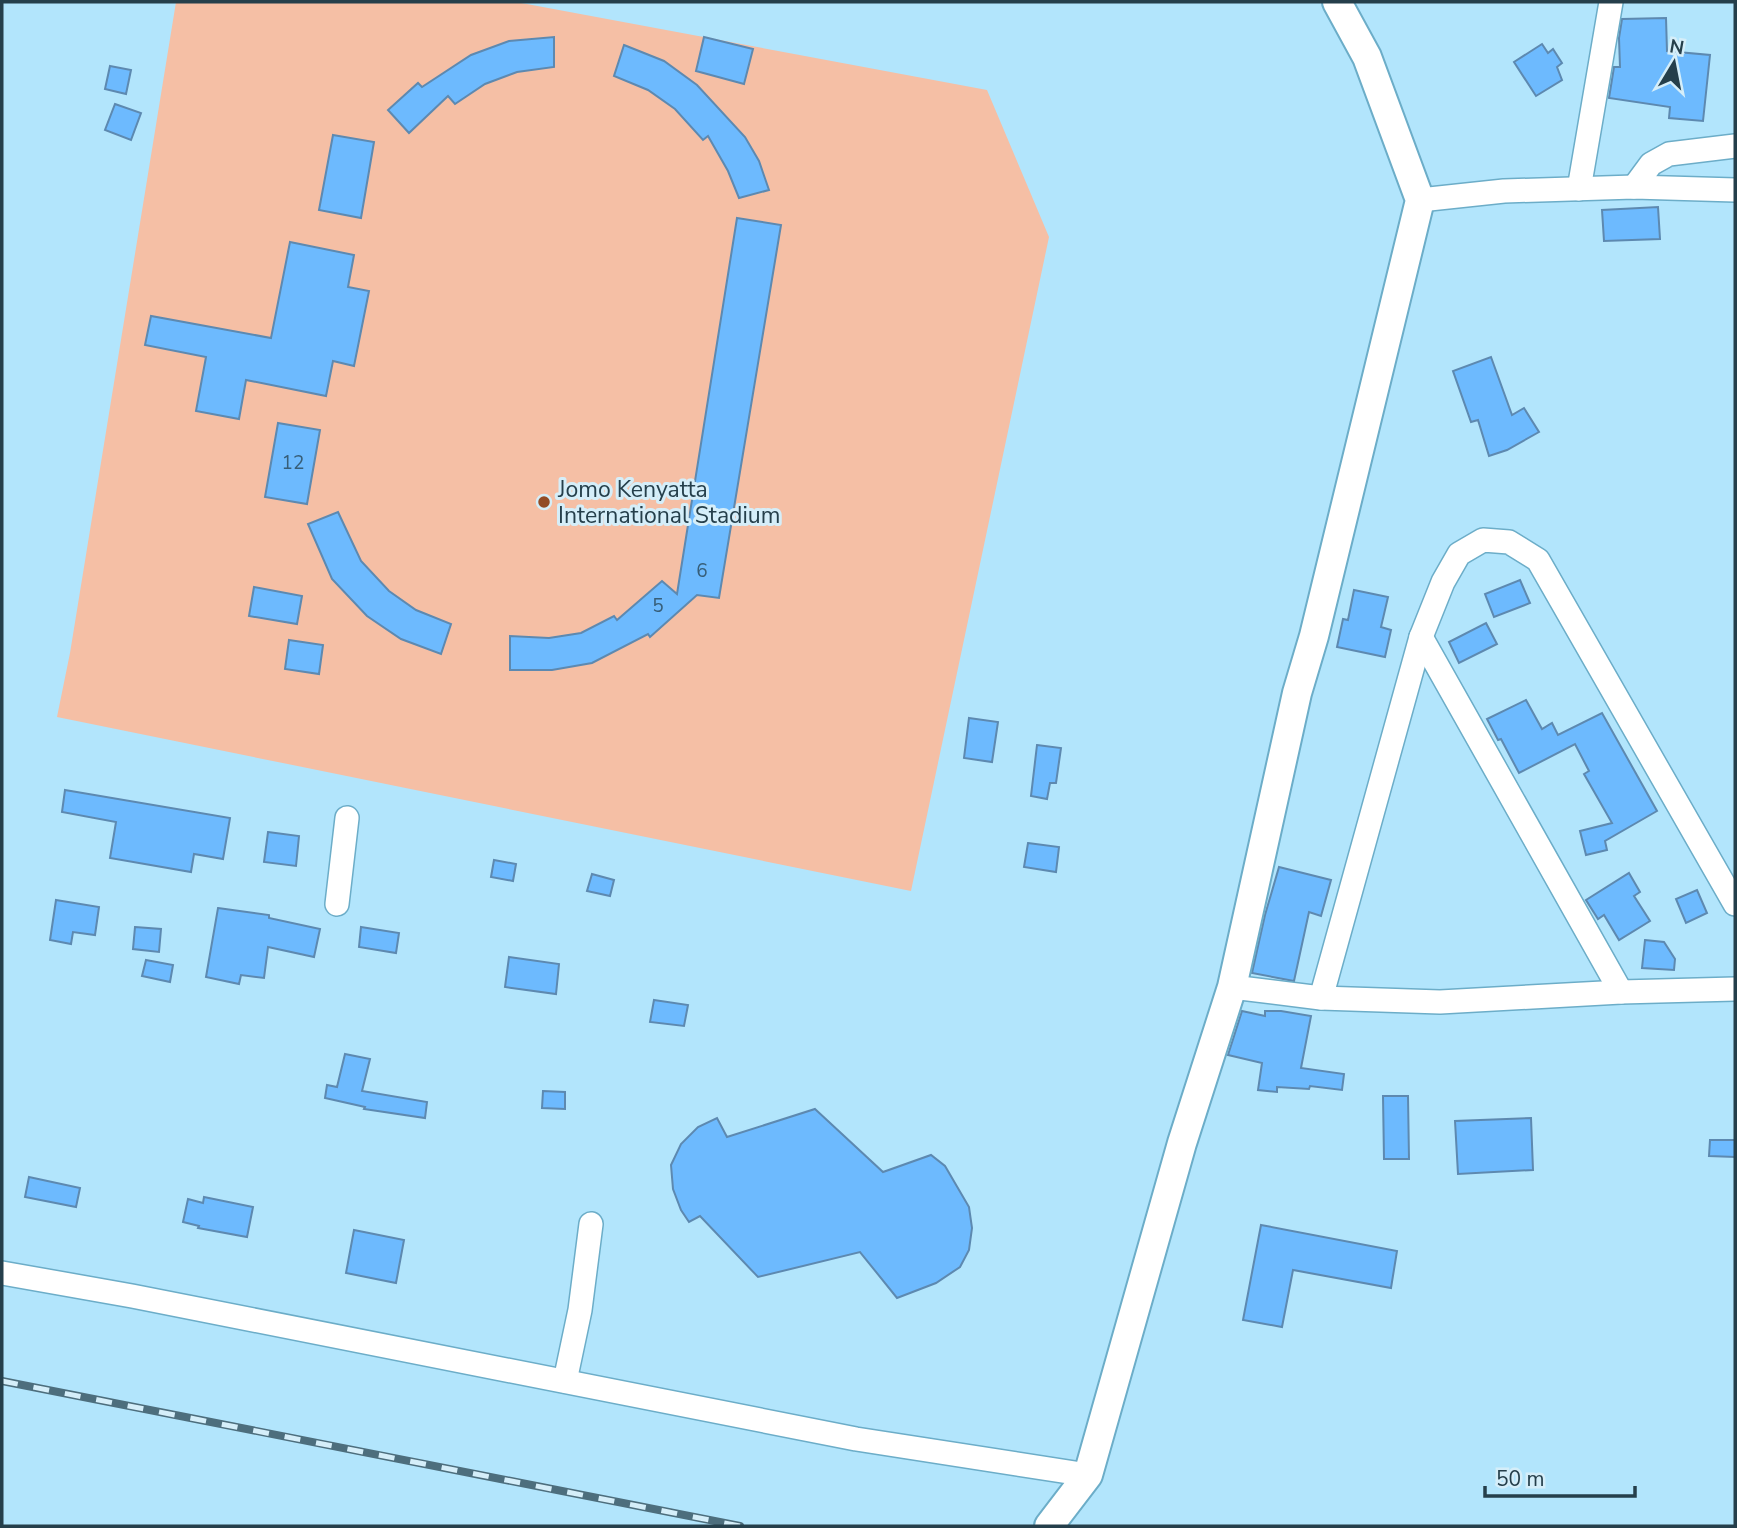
<svg xmlns="http://www.w3.org/2000/svg" width="1737" height="1528" font-family="'Nunito Sans',sans-serif">
	<rect width="100%" height="100%" fill="#b2e5fc"/>
	<!-- green -->
	<path fill="#f5bfa5" d="M 176,2 L 516,2 L 987,90 L 1049,237 L 911,891 L 57,717 L 70,653 Z"/>
	<!-- building -->
	<g fill="#6dbafe" stroke="#5d89b0" stroke-width="2">
		<path d="M 1666,18 L 1667,51 L 1710,55 L 1703,121 L 1669,118 L 1670,107 L 1609,98 L 1614,67 L 1620,67 L 1619,38 L 1622,19 Z"/>
		<path d="M 554,37 L 554,67 L 517,72 L 485,84 L 455,104 L 448,96 L 409,133 L 388,110 L 418,83 L 422,87 L 471,55 L 509,41 Z"/>
		<path d="M 704,37 L 753,49 L 744,84 L 696,71 Z"/>
		<path d="M 1542,44 L 1548,53 L 1553,49 L 1562,63 L 1557,67 L 1562,80 L 1536,96 L 1514,62 Z"/>
		<path d="M 624,45 L 664,61 L 697,85 L 745,137 L 759,161 L 769,190 L 739,198 L 728,171 L 708,136 L 703,140 L 675,109 L 648,90 L 614,76 Z"/>
		<path d="M 110,66 L 131,70 L 126,94 L 105,89 Z"/>
		<path d="M 115,104 L 141,113 L 131,140 L 105,130 Z"/>
		<path d="M 333,135 L 374,142 L 361,218 L 319,210 Z"/>
		<path d="M 1658,207 L 1660,239 L 1604,241 L 1602,210 Z"/>
		<path d="M 737,218 L 781,225 L 719,598 L 697,595 L 650,637 L 648,634 L 592,663 L 552,670 L 510,670 L 510,636 L 549,638 L 581,633 L 614,616 L 617,620 L 662,581 L 677,594 Z"/>
		<path d="M 290,242 L 354,255 L 348,287 L 369,291 L 354,366 L 333,361 L 326,396 L 246,380 L 239,419 L 196,411 L 206,357 L 145,345 L 151,316 L 271,338 Z"/>
		<path d="M 1491,357 L 1512,415 L 1524,408 L 1539,432 L 1507,450 L 1489,456 L 1478,420 L 1471,422 L 1453,371 Z"/>
		<path d="M 278,423 L 320,430 L 307,504 L 265,497 Z"/>
		<path d="M 338,512 L 361,561 L 389,591 L 416,610 L 451,624 L 441,654 L 401,639 L 367,616 L 332,579 L 308,524 Z"/>
		<path d="M 1520,580 L 1530,603 L 1494,617 L 1485,594 Z"/>
		<path d="M 254,587 L 302,596 L 297,624 L 249,616 Z"/>
		<path d="M 1354,590 L 1388,597 L 1381,627 L 1391,630 L 1385,657 L 1337,647 L 1343,619 L 1348,620 Z"/>
		<path d="M 1486,623 L 1497,644 L 1459,663 L 1449,642 Z"/>
		<path d="M 289,640 L 323,645 L 319,674 L 285,669 Z"/>
		<path d="M 1526,700 L 1542,729 L 1552,723 L 1558,735 L 1602,713 L 1657,811 L 1605,841 L 1607,850 L 1586,855 L 1580,831 L 1612,823 L 1584,774 L 1589,771 L 1575,744 L 1519,773 L 1501,739 L 1498,740 L 1487,719 Z"/>
		<path d="M 969,718 L 998,722 L 992,762 L 964,758 Z"/>
		<path d="M 1037,745 L 1061,748 L 1056,783 L 1050,783 L 1047,799 L 1031,796 Z"/>
		<path d="M 65,790 L 230,818 L 223,859 L 194,854 L 191,872 L 110,858 L 116,822 L 62,812 Z"/>
		<path d="M 268,832 L 299,836 L 296,866 L 264,862 Z"/>
		<path d="M 1028,843 L 1059,847 L 1056,872 L 1024,867 Z"/>
		<path d="M 494,860 L 516,864 L 513,881 L 491,877 Z"/>
		<path d="M 1279,867 L 1331,880 L 1321,916 L 1309,912 L 1294,981 L 1252,973 L 1265,915 Z"/>
		<path d="M 1629,873 L 1640,892 L 1634,896 L 1650,921 L 1619,940 L 1604,915 L 1598,919 L 1586,900 Z"/>
		<path d="M 592,874 L 614,880 L 610,896 L 587,891 Z"/>
		<path d="M 1697,890 L 1707,913 L 1686,923 L 1676,899 Z"/>
		<path d="M 56,900 L 99,907 L 95,935 L 73,932 L 71,944 L 50,940 Z"/>
		<path d="M 218,908 L 269,915 L 269,918 L 320,929 L 314,957 L 268,947 L 264,978 L 241,975 L 239,984 L 206,977 Z"/>
		<path d="M 135,927 L 161,929 L 159,952 L 133,949 Z"/>
		<path d="M 361,927 L 399,933 L 396,953 L 359,947 Z"/>
		<path d="M 1645,940 L 1664,942 L 1675,959 L 1674,970 L 1642,968 Z"/>
		<path d="M 509,957 L 559,964 L 556,994 L 505,987 Z"/>
		<path d="M 146,960 L 173,965 L 170,982 L 142,976 Z"/>
		<path d="M 654,1000 L 688,1005 L 684,1026 L 650,1022 Z"/>
		<path d="M 1242,1011 L 1265,1016 L 1265,1011 L 1281,1011 L 1311,1016 L 1301,1068 L 1344,1074 L 1342,1090 L 1310,1086 L 1309,1089 L 1277,1087 L 1277,1092 L 1258,1090 L 1262,1063 L 1228,1055 Z"/>
		<path d="M 345,1054 L 370,1059 L 362,1091 L 427,1102 L 425,1118 L 364,1109 L 365,1107 L 325,1098 L 327,1085 L 337,1087 Z"/>
		<path d="M 543,1091 L 565,1092 L 565,1109 L 542,1108 Z"/>
		<path d="M 1383,1096 L 1408,1096 L 1409,1159 L 1384,1159 Z"/>
		<path d="M 815,1109 L 883,1172 L 931,1155 L 945,1166 L 969,1207 L 972,1228 L 969,1250 L 960,1267 L 936,1283 L 897,1298 L 860,1252 L 758,1277 L 700,1216 L 689,1222 L 681,1210 L 673,1189 L 671,1165 L 681,1144 L 698,1127 L 717,1118 L 727,1137 Z"/>
		<path d="M 1531,1118 L 1533,1170 L 1458,1174 L 1455,1121 Z"/>
		<path d="M 1710,1140 L 1735,1140 L 1735,1157 L 1709,1156 Z"/>
		<path d="M 29,1177 L 80,1188 L 76,1207 L 25,1197 Z"/>
		<path d="M 204,1197 L 253,1207 L 247,1237 L 198,1228 L 199,1226 L 183,1222 L 188,1199 L 203,1203 Z"/>
		<path d="M 1261,1225 L 1397,1251 L 1391,1288 L 1293,1270 L 1282,1327 L 1243,1320 Z"/>
		<path d="M 354,1230 L 404,1240 L 396,1283 L 346,1273 Z"/>
	</g>
	<g fill="none" stroke-linecap="round" stroke-linejoin="round">
		<!-- minor casing -->
		<g stroke="#6cadc8" stroke-width="26">
			<g id="minor">
				<path d="M 1634,187 L 1651,164 L 1669,154 L 1735,146"/>
				<path d="M 1579,189 L 1611,2"/>
				<path d="M 1420,200 L 1504,191 L 1634,187 L 1735,190"/>
				<path d="M 1421,637 L 1621,992"/>
				<path d="M 337,904 L 347,818"/>
				<path d="M 1232,987 L 1321,998 L 1440,1002 L 1621,992 L 1735,989"/>
				<path d="M 1321,998 L 1421,637 L 1443,582 L 1459,554 L 1483,540 L 1509,542 L 1538,560 L 1735,904"/>
				<path d="M 2,1273 L 132,1296 L 856,1439 L 1088,1475"/>
				<path d="M 565,1381 L 580,1310 L 591,1224"/>
			</g>
		</g>
		<!-- tertiary casing -->
		<g stroke="#6cadc8" stroke-width="32">
			<path id="tertiary" d="M 1049,1526 L 1088,1475 L 1182,1143 L 1232,987 L 1297,693 L 1314,636 L 1420,200 L 1367,57 L 1337,2"/>
		</g>
		<!-- minor -->
		<use href="#minor" stroke="#fff" stroke-width="23"/>
		<!-- tertiary -->
		<use href="#tertiary" stroke="#fff" stroke-width="28"/>
		<!-- rail casing -->
		<g stroke="#4d6e7d" stroke-width="8">
			<path id="rail" d="M 2,1381 L 740,1526"/>
		</g>
		<!-- rail -->
		<use href="#rail" stroke="#d5eef9" stroke-width="5" stroke-dasharray="16" stroke-linecap="butt"/>
	</g>
	<!-- markers -->
	<circle fill="#924b25" stroke="#d5eef9" stroke-width="2.5" cx="544" cy="502" r="7"/>
	<g text-anchor="middle" dominant-baseline="central" stroke-width="6" stroke-linejoin="round" paint-order="stroke">
		<!-- number labels -->
		<g font-size="19" fill="#375e78">
			<text x="293" y="463">12</text>
			<text x="702" y="571">6</text>
			<text x="658" y="606">5</text>
		</g>
		<!-- poi labels -->
		<g font-size="23" fill="#253f4b" stroke="#d5eef9" text-anchor="start">
			<text x="558" y="489">Jomo Kenyatta<tspan x="558" dy="26">International Stadium</tspan></text>
		</g>
	</g>
	<!-- border -->
	<rect width="1737" height="1528" fill="none" stroke="#253f4b" stroke-width="7"/>
	<!-- north arrow -->
	<g transform="translate(1674 63) rotate(10)" stroke="#d5eef9" stroke-width="5" paint-order="stroke">
	<path d="M0-5L12 26L0 18L-12 26Z" fill="#253f4b"/>
	<text y="-10" font-size="19" font-weight="bold" text-anchor="middle" fill="#253f4b">N</text>
	</g>
	<!-- scale -->
	<path d="M1485 1486v10h150v-10" fill="none" stroke="#253f4b" stroke-width="3.5"/>
	<text x="1496" y="1486" font-size="21" fill="#253f4b" stroke="#d5eef9" stroke-width="5" paint-order="stroke">50 m</text>
</svg>
